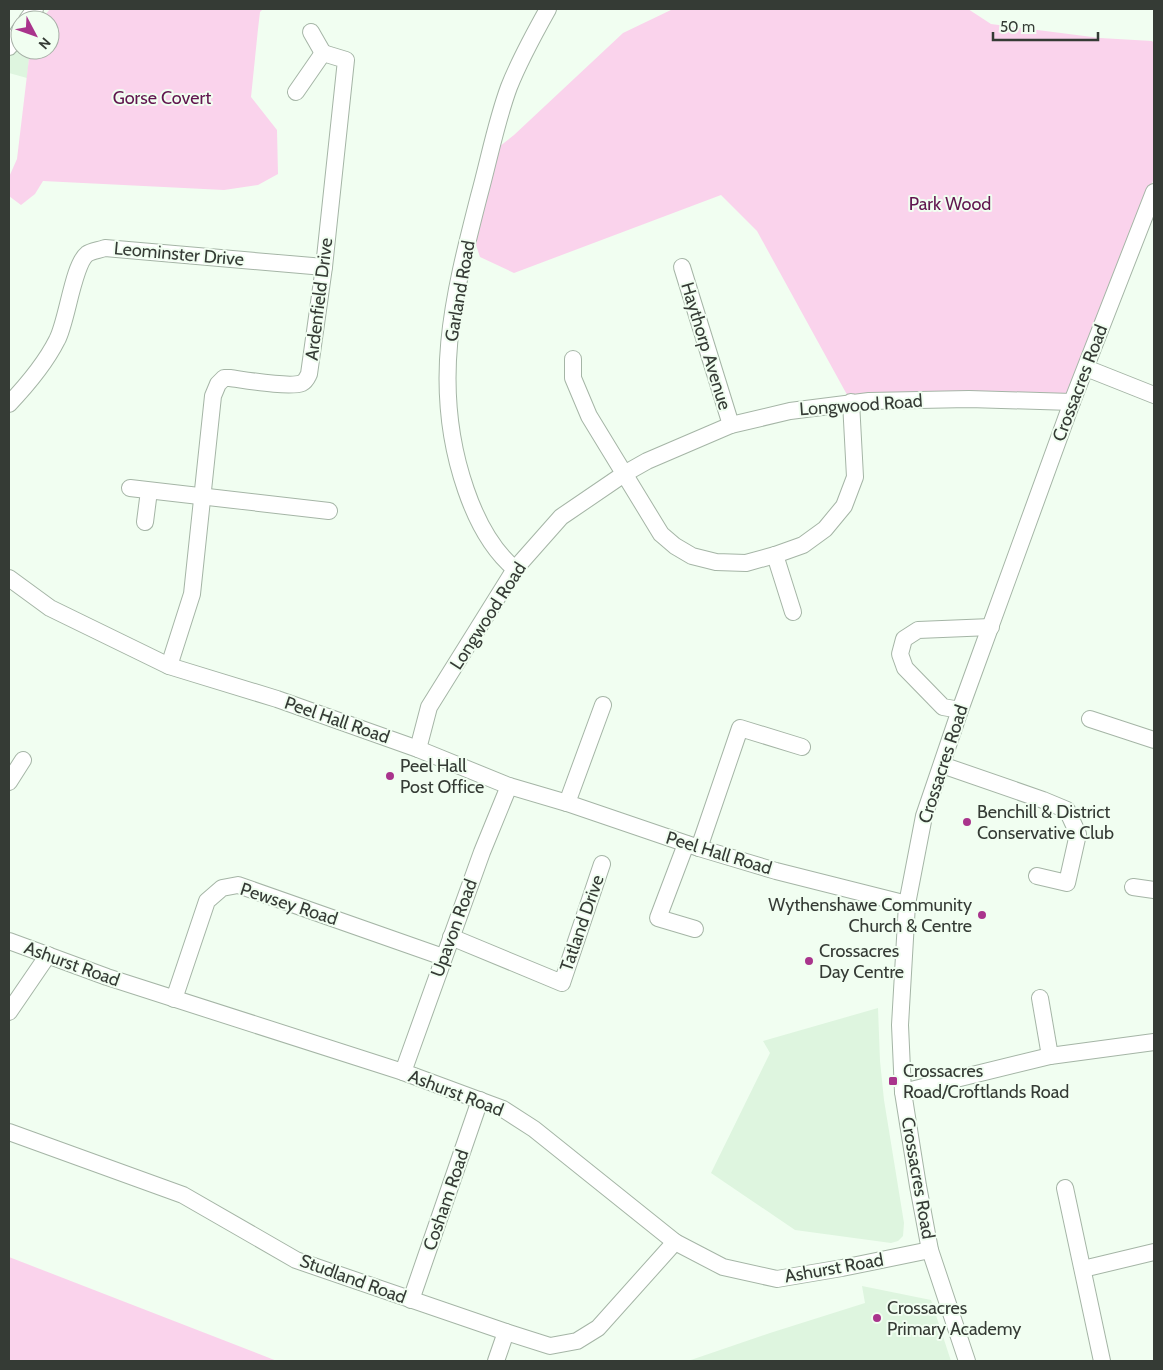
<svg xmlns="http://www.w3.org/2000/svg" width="1163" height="1370" font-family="Cabin,sans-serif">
	<rect width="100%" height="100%" fill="#f1fef1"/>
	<!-- built -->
	<g fill="#def5df">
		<path d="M 20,30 L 20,50 L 30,50 L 27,78 L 9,73 L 9,47 Z"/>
		<path d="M 878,1008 L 880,1061 L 884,1100 L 904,1223 L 903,1236 L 898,1241 L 891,1243 L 795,1230 L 711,1173 L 770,1053 L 763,1041 Z"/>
		<path d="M 862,1286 L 931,1300 L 951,1361 L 688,1361 L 770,1333 L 865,1303 Z"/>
	</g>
	<!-- green -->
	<g fill="#fad3ec">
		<path d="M 50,9 L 263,9 L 260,12 L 258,29 L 251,97 L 277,130 L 278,174 L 258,185 L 224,190 L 43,181 L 35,194 L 21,205 L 9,196 L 9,177 L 17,159 L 30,50 L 50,50 L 50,20 L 41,20 Z"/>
		<path d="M 673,9 L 968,9 L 991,24 L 1100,38 L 1152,41 L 1154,43 L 1154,178 L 1072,402 L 851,402 L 757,231 L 721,195 L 514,273 L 480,257 L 474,239 L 495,150 L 514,135 L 623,33 Z"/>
		<path d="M 9,1257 L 277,1361 L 9,1361 Z"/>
	</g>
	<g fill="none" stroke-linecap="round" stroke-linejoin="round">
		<!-- minor casing -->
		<g stroke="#a5b5a6" stroke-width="18">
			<g id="minor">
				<path d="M 27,20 L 35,9"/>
				<path d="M 311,32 L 323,53"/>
				<path d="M 9,47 L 20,30"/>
				<path d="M 682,267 L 731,425"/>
				<path d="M 573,359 L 573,378 L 589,416 L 661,534 L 675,546 L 692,556 L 716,562 L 746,563 L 775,555 L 803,545 L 825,529 L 844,506 L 855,477 L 851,402"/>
				<path d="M 1086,368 L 1154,395"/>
				<path d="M 9,404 C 27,385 45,364 57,340 C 67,322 73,265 87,254 C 91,251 100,250 105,248 L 324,267"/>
				<path d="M 130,488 L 329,511"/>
				<path d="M 145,522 L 149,491"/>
				<path d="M 775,555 L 793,612"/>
				<path d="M 515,569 C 491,549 476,519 466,490 C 430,387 453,297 479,196 C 489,160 496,122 509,87 C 520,59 534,34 548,9"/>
				<path d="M 9,578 L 50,608 L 169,666 L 277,699 L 418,749 L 509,786 L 567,803 L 699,848 L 776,871 L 907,904"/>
				<path d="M 169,666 L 192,594 L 213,396 L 218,384 L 224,378 L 230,378 C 245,380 290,388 302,383 C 306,381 307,378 309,374 L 324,267 L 346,60 L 323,53 L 296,92"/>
				<path d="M 960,710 L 943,707 L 905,668 L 900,654 L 904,639 L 918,630 L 991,627"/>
				<path d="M 1090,719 L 1154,740"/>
				<path d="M 418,749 L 429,707 L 515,569 L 561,517 L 624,474 L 647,461 L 731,425 L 790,411 L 869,401 L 969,399 L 1072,402"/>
				<path d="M 942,765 L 1043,800 L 1067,810 L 1078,834 L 1067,883 L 1037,876"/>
				<path d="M 9,782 L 23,760"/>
				<path d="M 567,803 L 603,705"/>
				<path d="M 686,844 L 658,918 L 695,929"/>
				<path d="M 699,848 L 740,728 L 802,747"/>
				<path d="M 1133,887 L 1154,890"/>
				<path d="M 451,937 L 562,983 L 602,864"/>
				<path d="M 9,941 L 107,977 L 403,1072 L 503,1109 L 534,1129 L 675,1242 L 723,1267 L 777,1279 L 842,1268 L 930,1250"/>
				<path d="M 1040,998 L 1050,1056"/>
				<path d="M 174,999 L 207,901 L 222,888 L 238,885 L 443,957"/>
				<path d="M 9,1012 L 48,955"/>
				<path d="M 403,1072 L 482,852 L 509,786"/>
				<path d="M 903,1092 L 1050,1056 L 1154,1042"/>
				<path d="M 9,1132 L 183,1195 L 296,1260 L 506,1332 L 550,1346 L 577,1341 L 598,1328 L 675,1242"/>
				<path d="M 1065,1188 L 1102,1361"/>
				<path d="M 1083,1269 L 1154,1252"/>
				<path d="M 411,1300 L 480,1100"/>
				<path d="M 496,1361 L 506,1332"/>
				<path d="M 967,1361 L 930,1250 L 918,1186 L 903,1092 L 900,1025 L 907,904 L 924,816 L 960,710 L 1072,402 L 1154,192"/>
			</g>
		</g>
		<!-- minor -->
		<use href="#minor" stroke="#fff" stroke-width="16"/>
	</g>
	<!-- markers -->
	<g fill="#a9348c" stroke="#f1fef1" stroke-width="2">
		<circle cx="390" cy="776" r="5"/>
		<circle cx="967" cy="822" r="5"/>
		<circle cx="982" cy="915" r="5"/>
		<circle cx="809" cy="961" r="5"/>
		<rect x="888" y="1076" width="10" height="10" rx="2.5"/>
		<circle cx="877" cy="1318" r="5"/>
	</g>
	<g text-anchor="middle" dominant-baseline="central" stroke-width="4" stroke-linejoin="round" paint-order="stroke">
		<!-- park labels -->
		<g font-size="18" fill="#61164f" stroke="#f1fef1">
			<text x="162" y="98">Gorse Covert</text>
			<text x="950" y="204">Park Wood</text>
		</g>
		<!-- street labels -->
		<g font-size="18" fill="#353b35" stroke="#f1fef1">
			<text transform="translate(179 254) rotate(5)">Leominster Drive</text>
			<text transform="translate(460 291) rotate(-80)">Garland Road</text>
			<text transform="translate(319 299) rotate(-83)">Ardenfield Drive</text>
			<text transform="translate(706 346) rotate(73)">Haythorp Avenue</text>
			<text transform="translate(1080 383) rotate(-69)">Crossacres Road</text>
			<text transform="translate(861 405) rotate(-4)">Longwood Road</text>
			<text transform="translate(488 616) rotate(-57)">Longwood Road</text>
			<text transform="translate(337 720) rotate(19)">Peel Hall Road</text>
			<text transform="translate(943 764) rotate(-72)">Crossacres Road</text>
			<text transform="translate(719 853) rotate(17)">Peel Hall Road</text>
			<text transform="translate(289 904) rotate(18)">Pewsey Road</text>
			<text transform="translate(582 923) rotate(-71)">Tatland Drive</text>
			<text transform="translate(454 928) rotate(-70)">Upavon Road</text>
			<text transform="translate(72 964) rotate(20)">Ashurst Road</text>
			<text transform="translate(456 1093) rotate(21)">Ashurst Road</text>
			<text transform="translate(918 1178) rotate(80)">Crossacres Road</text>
			<text transform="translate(446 1200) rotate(-71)">Cosham Road</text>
			<text transform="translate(834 1268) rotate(-10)">Ashurst Road</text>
			<text transform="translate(353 1279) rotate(20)">Studland Road</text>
		</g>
		<!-- poi labels -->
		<g font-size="18" fill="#353b35" stroke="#f1fef1" text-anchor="start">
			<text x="400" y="766">Peel Hall<tspan x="400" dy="21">Post Office</tspan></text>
			<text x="977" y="812">Benchill &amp; District<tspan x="977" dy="21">Conservative Club</tspan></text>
			<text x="972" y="905" text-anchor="end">Wythenshawe Community<tspan x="972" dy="21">Church &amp; Centre</tspan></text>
			<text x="819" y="951">Crossacres<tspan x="819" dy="21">Day Centre</tspan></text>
			<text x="903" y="1071">Crossacres<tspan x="903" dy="21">Road/Croftlands Road</tspan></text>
			<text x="887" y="1308">Crossacres<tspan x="887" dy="21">Primary Academy</tspan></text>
		</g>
	</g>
	<!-- border -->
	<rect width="1163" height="1370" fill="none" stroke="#353b35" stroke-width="20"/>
	<!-- north arrow -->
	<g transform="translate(35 35) rotate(131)"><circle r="24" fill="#f1fef1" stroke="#a6b0a6"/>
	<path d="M0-4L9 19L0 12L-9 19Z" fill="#a9348c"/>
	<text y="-8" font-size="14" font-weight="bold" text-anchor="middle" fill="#353b35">N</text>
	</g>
	<!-- scale -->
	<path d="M993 32v8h105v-8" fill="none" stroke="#353b35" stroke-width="2.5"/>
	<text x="1000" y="32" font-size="15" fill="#353b35" stroke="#f1fef1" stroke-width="4" paint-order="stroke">50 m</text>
</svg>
